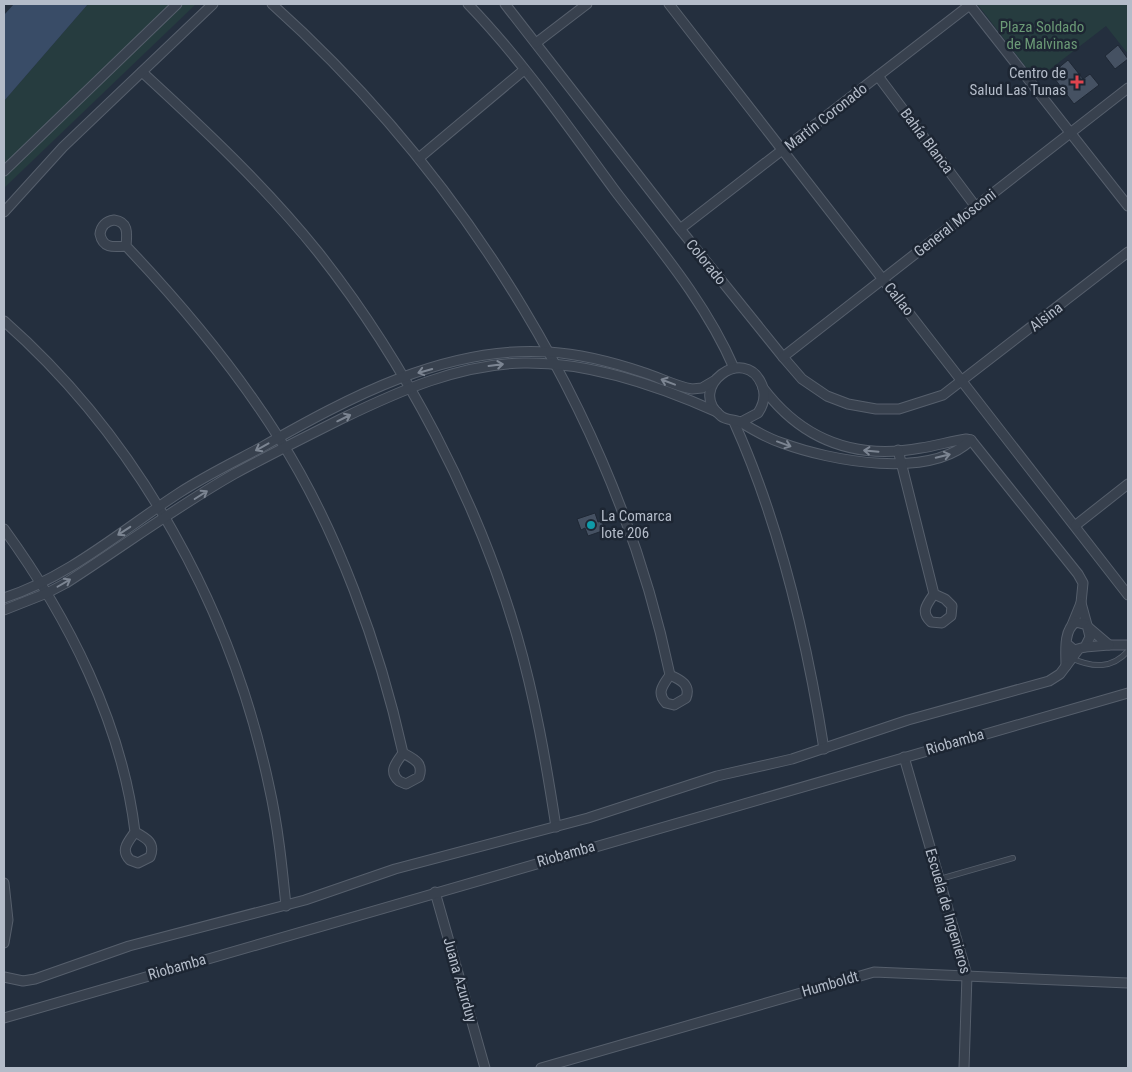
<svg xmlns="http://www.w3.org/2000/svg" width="1132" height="1072" font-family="'Roboto Condensed',sans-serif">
	<rect width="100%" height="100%" fill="#242f3e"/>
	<!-- green -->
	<g fill="#263c3f">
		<path d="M 88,4 L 196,4 L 4,188 L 4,101 Z"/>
		<path d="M 980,4 L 1128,4 L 1128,54 L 1106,26 L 1036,80 L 978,5 Z"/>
	</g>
	<!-- water -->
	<path fill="#394c67" d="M 14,4 L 88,4 L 4,101 L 4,15 Z"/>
	<!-- building -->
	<g fill="#455162" stroke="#1f2835">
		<path d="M 1118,45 L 1128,59 L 1115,69 L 1105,56 Z"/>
		<path d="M 1068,60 L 1083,79 L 1090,74 L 1099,85 L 1074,104 L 1051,74 Z"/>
		<path d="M 595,513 L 598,522 L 602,521 L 605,530 L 588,536 L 585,528 L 581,530 L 577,519 Z"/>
	</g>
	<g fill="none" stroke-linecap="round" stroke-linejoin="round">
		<!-- lane casing -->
		<g stroke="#565f6c" stroke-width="6">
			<g id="lane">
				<path d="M 1071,658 C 1093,668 1112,669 1128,651"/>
				<path d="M 940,879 L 1013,858"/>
			</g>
		</g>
		<!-- street casing -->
		<g stroke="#565f6c" stroke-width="11">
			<g id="street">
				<path d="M 272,4 C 465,177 617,420 670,675 C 663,685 656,693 666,703 L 674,705 L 686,698 C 691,685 681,680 670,675"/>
				<path d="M 468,4 C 523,61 569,128 616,192 C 659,248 706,303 734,368"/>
				<path d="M 505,4 L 680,229 L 783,357 L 802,379 L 827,396 L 848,404 L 876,409 L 899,409 L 943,395 L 1128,252"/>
				<path d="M 669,4 L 1128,595"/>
				<path d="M 969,4 L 1128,206"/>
				<path d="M 536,43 L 587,4"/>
				<path d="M 142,72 C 204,129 265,186 318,252 C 405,362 478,501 517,636 C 535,698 546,762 556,827"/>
				<path d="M 878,76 L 976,207"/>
				<path d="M 419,158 L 524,70"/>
				<path d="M 4,171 L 177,4"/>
				<path d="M 4,212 L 63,147 L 213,4"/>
				<path d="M 680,229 L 971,4"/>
				<path d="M 126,246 C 114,247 103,249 100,234 C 101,226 106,221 114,220 C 129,222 127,234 126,246 C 183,306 235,368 279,438 C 337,529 380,648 403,753 C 396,763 388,771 399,781 L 406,784 L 419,777 C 424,763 414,759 403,753"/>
				<path d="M 4,321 C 139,440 232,610 269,786 C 278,826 282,866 286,906"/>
				<path d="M 783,357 L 1128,88"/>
				<path d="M 763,388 C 803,441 856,460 921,448 C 936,446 951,441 966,439 L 971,440 L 1078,574 L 1083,583 L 1081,603"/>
				<path d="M 734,422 C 779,522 807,641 824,749"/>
				<path d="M 741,422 L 758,413 C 764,404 766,395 762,385 C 745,343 685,388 721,416 C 727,421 736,419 742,423 C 755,431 767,438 782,443 C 831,461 930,480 971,440"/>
				<path d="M 898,450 L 934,594 C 927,604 920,612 931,622 L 942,623 L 951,616 L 952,606 L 945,599 L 934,594"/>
				<path d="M 1076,525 L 1128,484"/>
				<path d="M 4,529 C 68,617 122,723 135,832 C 128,842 120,850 130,860 L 138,863 L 150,857 C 156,843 146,838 135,832"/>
				<path d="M 4,598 C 69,577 122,530 179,493 C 205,476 234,462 262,447 C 348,398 446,345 549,352 C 581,354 612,362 642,372 C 659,377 674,386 692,389 L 702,388 L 714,381"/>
				<path d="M 4,610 L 47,593 L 66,583 C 122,547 176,507 234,474 C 269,455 305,437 341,419 C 399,391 459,364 524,363 C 590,362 657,385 717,412"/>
				<path d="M 1072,625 L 1081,603 L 1087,625"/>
				<path d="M 1067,644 L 1074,650 L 1085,647 L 1090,637 L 1087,625 L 1076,622 C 1063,630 1066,653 1066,666 L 1078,650"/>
				<path d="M 1109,645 L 1128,645"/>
				<path d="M 1085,647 L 1109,645 L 1089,628"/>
				<path d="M 904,757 L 967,975 L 964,1068"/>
				<path d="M 4,883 L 8,920 L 4,943"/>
				<path d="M 435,892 L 485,1068"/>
				<path d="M 4,977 L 23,981 L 35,979 L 129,946 L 305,900 L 395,869 L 588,818 L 717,776 L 792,759 L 908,720 L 1049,681 L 1060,674 L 1066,666"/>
				<path d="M 4,1018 L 1128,693"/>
				<path d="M 541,1068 L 874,972 L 1128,983"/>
			</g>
		</g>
		<!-- lane -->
		<use href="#lane" stroke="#38414e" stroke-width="4.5"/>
		<!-- street -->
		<use href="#street" stroke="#38414e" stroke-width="9"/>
	</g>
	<!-- one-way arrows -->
	<defs><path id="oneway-shaft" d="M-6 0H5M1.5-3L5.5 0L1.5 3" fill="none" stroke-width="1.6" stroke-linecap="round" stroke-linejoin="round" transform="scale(1.25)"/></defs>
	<g stroke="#7c8592">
		<use href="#oneway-shaft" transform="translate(496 365) rotate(-7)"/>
		<use href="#oneway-shaft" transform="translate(425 371) rotate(164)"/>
		<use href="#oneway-shaft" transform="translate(668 382) rotate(-159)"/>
		<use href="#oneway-shaft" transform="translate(344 418) rotate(-26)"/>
		<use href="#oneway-shaft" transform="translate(784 444) rotate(20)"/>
		<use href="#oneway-shaft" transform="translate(262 447) rotate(151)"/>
		<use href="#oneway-shaft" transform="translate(871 451) rotate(-175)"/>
		<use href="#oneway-shaft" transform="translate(943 456) rotate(-14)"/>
		<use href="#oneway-shaft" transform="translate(201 495) rotate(-32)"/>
		<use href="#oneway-shaft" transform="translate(124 531) rotate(147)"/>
		<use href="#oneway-shaft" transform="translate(64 583) rotate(-30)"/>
	</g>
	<!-- markers -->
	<path fill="#e0444e" stroke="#1d2633" stroke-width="2" d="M1074.5 74.5h5v5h5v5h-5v5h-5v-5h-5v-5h5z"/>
	<circle fill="#0f9aa8" stroke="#1d2633" stroke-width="2" cx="591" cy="525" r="5"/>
	<g text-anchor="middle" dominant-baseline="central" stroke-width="5" stroke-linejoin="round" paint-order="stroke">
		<!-- park labels -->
		<g font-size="15" fill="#6b9a76" stroke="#1d2633">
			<text x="1042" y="27">Plaza Soldado<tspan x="1042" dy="17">de Malvinas</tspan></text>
		</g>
		<!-- poi labels -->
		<g font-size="15" fill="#b4bcc9" stroke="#1d2633" text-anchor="end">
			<text x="1066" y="73">Centro de<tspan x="1066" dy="17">Salud Las Tunas</tspan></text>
			<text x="601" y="516" text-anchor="start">La Comarca<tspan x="601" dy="17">lote 206</tspan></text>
		</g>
		<!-- street labels -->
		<g font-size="15" fill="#b4bcc9" stroke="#1d2633">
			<text transform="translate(826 117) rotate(-38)">Martín Coronado</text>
			<text transform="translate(927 141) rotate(53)">Bahía Blanca</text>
			<text transform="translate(955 223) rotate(-38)">General Mosconi</text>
			<text transform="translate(706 262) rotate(51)">Colorado</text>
			<text transform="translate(899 299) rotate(52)">Callao</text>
			<text transform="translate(1046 317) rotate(-38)">Alsina</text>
			<text transform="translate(955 742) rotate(-16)">Riobamba</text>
			<text transform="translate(566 854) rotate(-16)">Riobamba</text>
			<text transform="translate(948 911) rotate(74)">Escuela de Ingenieros</text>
			<text transform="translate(177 967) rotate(-16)">Riobamba</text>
			<text transform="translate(460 980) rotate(74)">Juana Azurduy</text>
			<text transform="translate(830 984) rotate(-16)">Humboldt</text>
		</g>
	</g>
	<!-- border -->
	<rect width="1132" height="1072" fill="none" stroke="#b4bcc9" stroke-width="10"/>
</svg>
